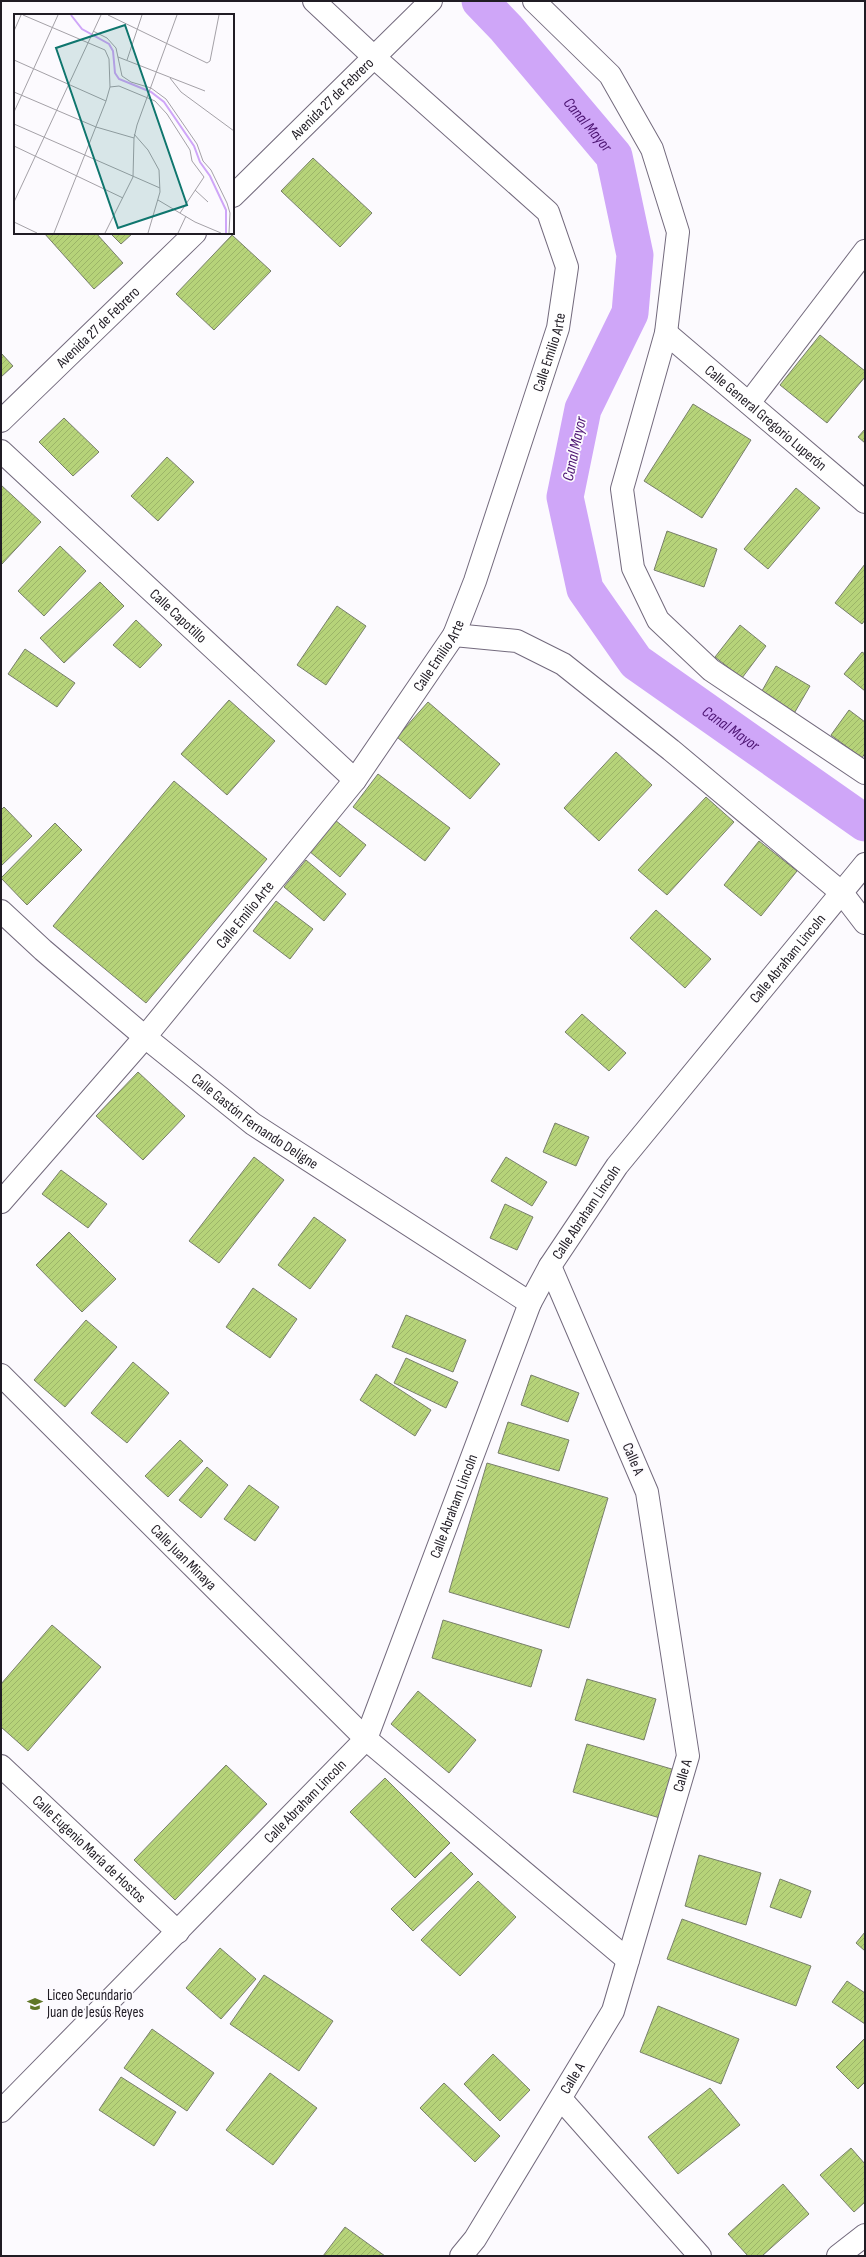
<svg xmlns="http://www.w3.org/2000/svg" width="866" height="2257" font-family="'Sofia Sans Condensed',sans-serif">
	<defs>
		<pattern id="building-hatch" width="6" height="6" patternUnits="userSpaceOnUse"><rect width="6" height="6" fill="#b6d379"/><path d="M-1 1l2-2M0 6l6-6M5 7l2-2" fill="none" stroke="#9cb568"/></pattern>
	</defs>
	<rect width="100%" height="100%" fill="#fcfafe"/>
	<g fill="none" stroke-linecap="round" stroke-linejoin="round">
		<!-- canal -->
		<path stroke="#cfa6f8" stroke-width="37" id="s1" d="M 480,1 L 506,28 L 614,156 L 635,255 L 630,313 L 583,409 L 565,497 L 585,589 L 636,662 L 865,823"/>
	</g>
	<!-- building -->
	<g fill="url(#building-hatch)" stroke="#787f6b">
		<path d="M 313,158 L 372,213 L 340,247 L 281,191 Z"/>
		<path d="M 44,233 L 96,233 L 123,263 L 94,289 Z"/>
		<path d="M 110,233 L 133,233 L 121,244 Z"/>
		<path d="M 232,235 L 271,271 L 214,330 L 176,294 Z"/>
		<path d="M 820,335 L 865,371 L 865,377 L 827,423 L 780,385 Z"/>
		<path d="M 1,353 L 13,366 L 1,377 Z"/>
		<path d="M 693,404 L 751,440 L 702,518 L 644,481 Z"/>
		<path d="M 64,418 L 99,452 L 73,476 L 39,442 Z"/>
		<path d="M 865,429 L 865,443 L 858,437 Z"/>
		<path d="M 167,457 L 194,482 L 158,521 L 131,496 Z"/>
		<path d="M 1,485 L 41,522 L 1,565 Z"/>
		<path d="M 796,488 L 820,508 L 768,569 L 744,549 Z"/>
		<path d="M 667,531 L 717,549 L 704,587 L 654,570 Z"/>
		<path d="M 60,546 L 86,571 L 44,616 L 18,591 Z"/>
		<path d="M 865,564 L 865,620 L 862,624 L 835,603 Z"/>
		<path d="M 100,582 L 124,606 L 64,663 L 40,638 Z"/>
		<path d="M 337,606 L 366,626 L 326,685 L 297,665 Z"/>
		<path d="M 136,620 L 162,645 L 140,668 L 113,645 Z"/>
		<path d="M 740,625 L 766,646 L 742,678 L 715,657 Z"/>
		<path d="M 25,649 L 75,683 L 57,707 L 8,674 Z"/>
		<path d="M 862,652 L 865,654 L 865,691 L 844,674 Z"/>
		<path d="M 776,666 L 810,686 L 792,717 L 758,698 Z"/>
		<path d="M 229,700 L 275,741 L 227,795 L 181,754 Z"/>
		<path d="M 428,702 L 500,764 L 470,799 L 397,737 Z"/>
		<path d="M 849,710 L 865,722 L 865,753 L 862,758 L 831,735 Z"/>
		<path d="M 616,752 L 652,785 L 599,841 L 564,808 Z"/>
		<path d="M 378,774 L 450,828 L 425,861 L 353,807 Z"/>
		<path d="M 174,781 L 267,859 L 146,1003 L 53,926 Z"/>
		<path d="M 706,797 L 734,822 L 667,895 L 638,870 Z"/>
		<path d="M 4,807 L 32,836 L 1,866 L 1,810 Z"/>
		<path d="M 335,820 L 366,845 L 340,877 L 309,851 Z"/>
		<path d="M 55,823 L 82,850 L 27,905 L 1,878 Z"/>
		<path d="M 759,841 L 797,871 L 761,916 L 724,885 Z"/>
		<path d="M 306,860 L 346,894 L 324,921 L 284,887 Z"/>
		<path d="M 276,901 L 313,929 L 290,959 L 253,931 Z"/>
		<path d="M 656,910 L 711,959 L 685,988 L 630,938 Z"/>
		<path d="M 582,1014 L 626,1053 L 609,1071 L 565,1032 Z"/>
		<path d="M 138,1072 L 185,1116 L 143,1160 L 96,1116 Z"/>
		<path d="M 555,1123 L 589,1137 L 576,1166 L 543,1152 Z"/>
		<path d="M 254,1157 L 284,1180 L 219,1263 L 189,1241 Z"/>
		<path d="M 506,1157 L 547,1182 L 532,1206 L 491,1181 Z"/>
		<path d="M 61,1170 L 107,1204 L 88,1228 L 42,1194 Z"/>
		<path d="M 505,1204 L 533,1217 L 517,1250 L 490,1238 Z"/>
		<path d="M 314,1217 L 346,1240 L 310,1289 L 278,1265 Z"/>
		<path d="M 69,1232 L 116,1279 L 82,1312 L 36,1265 Z"/>
		<path d="M 253,1288 L 297,1319 L 270,1358 L 226,1327 Z"/>
		<path d="M 406,1315 L 466,1340 L 453,1372 L 392,1347 Z"/>
		<path d="M 86,1320 L 117,1347 L 65,1407 L 34,1380 Z"/>
		<path d="M 406,1358 L 458,1382 L 446,1408 L 394,1383 Z"/>
		<path d="M 133,1362 L 169,1393 L 127,1443 L 91,1413 Z"/>
		<path d="M 376,1374 L 431,1410 L 415,1436 L 360,1400 Z"/>
		<path d="M 531,1375 L 579,1393 L 568,1422 L 521,1405 Z"/>
		<path d="M 508,1422 L 569,1440 L 559,1471 L 498,1453 Z"/>
		<path d="M 180,1440 L 203,1461 L 168,1497 L 145,1476 Z"/>
		<path d="M 487,1463 L 608,1498 L 569,1628 L 449,1592 Z"/>
		<path d="M 207,1467 L 228,1485 L 201,1518 L 179,1500 Z"/>
		<path d="M 249,1485 L 279,1507 L 255,1541 L 224,1519 Z"/>
		<path d="M 443,1620 L 542,1650 L 531,1687 L 432,1658 Z"/>
		<path d="M 52,1625 L 101,1667 L 28,1751 L 1,1727 L 1,1684 Z"/>
		<path d="M 587,1679 L 656,1699 L 644,1740 L 575,1720 Z"/>
		<path d="M 418,1691 L 476,1740 L 449,1773 L 391,1724 Z"/>
		<path d="M 587,1744 L 675,1770 L 660,1818 L 573,1792 Z"/>
		<path d="M 226,1765 L 267,1804 L 175,1900 L 134,1860 Z"/>
		<path d="M 385,1778 L 450,1843 L 415,1878 L 350,1812 Z"/>
		<path d="M 451,1852 L 473,1874 L 413,1931 L 391,1909 Z"/>
		<path d="M 699,1855 L 761,1873 L 746,1925 L 685,1906 Z"/>
		<path d="M 780,1879 L 811,1891 L 801,1918 L 770,1907 Z"/>
		<path d="M 478,1881 L 516,1917 L 460,1976 L 421,1940 Z"/>
		<path d="M 682,1919 L 811,1966 L 796,2006 L 667,1959 Z"/>
		<path d="M 865,1932 L 865,1951 L 856,1943 Z"/>
		<path d="M 220,1948 L 256,1979 L 221,2019 L 186,1988 Z"/>
		<path d="M 264,1975 L 333,2021 L 299,2071 L 230,2024 Z"/>
		<path d="M 847,1981 L 865,1993 L 865,2024 L 832,2002 Z"/>
		<path d="M 658,2006 L 739,2039 L 721,2084 L 640,2052 Z"/>
		<path d="M 152,2029 L 214,2073 L 187,2111 L 124,2068 Z"/>
		<path d="M 865,2038 L 865,2082 L 858,2089 L 836,2067 Z"/>
		<path d="M 493,2054 L 530,2090 L 500,2121 L 464,2084 Z"/>
		<path d="M 270,2073 L 317,2108 L 273,2165 L 226,2130 Z"/>
		<path d="M 121,2077 L 176,2112 L 154,2146 L 99,2110 Z"/>
		<path d="M 444,2083 L 500,2136 L 475,2162 L 420,2108 Z"/>
		<path d="M 710,2088 L 740,2125 L 678,2174 L 648,2137 Z"/>
		<path d="M 851,2148 L 865,2164 L 865,2202 L 854,2212 L 820,2175 Z"/>
		<path d="M 783,2184 L 809,2214 L 762,2256 L 748,2256 L 728,2234 Z"/>
		<path d="M 345,2227 L 385,2256 L 323,2256 Z"/>
	</g>
	<g fill="none" stroke-linecap="round" stroke-linejoin="round">
		<!-- minor casing -->
		<g stroke="#736a7d" stroke-width="24">
			<g id="minor">
				<path d="M 534,1 L 610,75 L 652,149 L 678,232 L 666,333 L 622,489 L 633,568 L 658,620 L 711,670 L 865,773"/>
				<path id="s2" d="M 233,196 L 431,1"/>
				<path id="s3" d="M 666,333 L 865,502"/>
				<path d="M 749,403 L 865,251"/>
				<path id="s4" d="M 1,421 L 195,233"/>
				<path id="s5" d="M 1,451 L 355,780"/>
				<path d="M 454,635 L 517,641 L 563,664 L 671,750 L 842,893 L 865,923"/>
				<path id="s6" d="M 1,911 L 43,950 L 145,1037 L 253,1124 L 530,1303"/>
				<path id="s7" d="M 1,1202 L 145,1037 L 355,780 L 454,635 L 475,581 L 558,328 L 567,267 L 548,212 L 375,58 L 314,1"/>
				<path id="s8" d="M 1,1375 L 366,1739 L 628,1960"/>
				<path id="s9" d="M 1,1766 L 178,1932"/>
				<path d="M 561,2099 L 700,2256"/>
				<path id="s10" d="M 1,2111 L 366,1739 L 530,1303 L 550,1266 L 617,1166 L 865,864"/>
				<path id="s11" d="M 461,2256 L 475,2239 L 613,2011 L 688,1756 L 647,1492 L 550,1266"/>
				<path d="M 838,2256 L 865,2235"/>
			</g>
		</g>
		<!-- minor -->
		<use href="#minor" stroke="#fff" stroke-width="22"/>
	</g>
	<!-- icons -->
	<defs>
		<g id="school-bare" transform="scale(1.2)"><path d="M0-5L7-2L0 1L-7-2ZM-4 1L0 2.5L4 1V4Q0 6-4 4Z" fill="#607728" stroke="#fcfafe" stroke-width="2.5" paint-order="stroke"/></g>
	</defs>
	<g fill-rule="evenodd">
		<use href="#school-bare" x="35" y="2004"/>
	</g>
	<g text-anchor="middle" dominant-baseline="central" stroke-width="3.5" stroke-linejoin="round" paint-order="stroke">
		<!-- street labels -->
		<g font-size="15" fill="#201c24" stroke="#fcfafe">
			<text stroke="none"><textPath href="#s2" startOffset="139">Avenida 27 de Febrero</textPath></text>
			<text stroke="none"><textPath href="#s4" startOffset="135">Avenida 27 de Febrero</textPath></text>
			<text stroke="none"><textPath href="#s7" startOffset="1025">Calle Emilio Arte</textPath></text>
			<text stroke="none"><textPath href="#s3" startOffset="131">Calle General Gregorio Luperón</textPath></text>
			<text stroke="none"><textPath href="#s5" startOffset="242">Calle Capotillo</textPath></text>
			<text stroke="none"><textPath href="#s7" startOffset="701">Calle Emilio Arte</textPath></text>
			<text stroke="none"><textPath href="#s7" startOffset="377">Calle Emilio Arte</textPath></text>
			<text stroke="none"><textPath href="#s10" startOffset="1418">Calle Abraham Lincoln</textPath></text>
			<text stroke="none"><textPath href="#s6" startOffset="330">Calle Gastón Fernando Deligne</textPath></text>
			<text stroke="none"><textPath href="#s10" startOffset="1094">Calle Abraham Lincoln</textPath></text>
			<text transform="translate(633 1459) rotate(67)">Calle A</text>
			<text stroke="none"><textPath href="#s10" startOffset="770">Calle Abraham Lincoln</textPath></text>
			<text stroke="none"><textPath href="#s8" startOffset="258">Calle Juan Minaya</textPath></text>
			<text stroke="none"><textPath href="#s11" startOffset="534">Calle A</textPath></text>
			<text stroke="none"><textPath href="#s10" startOffset="434">Calle Abraham Lincoln</textPath></text>
			<text stroke="none"><textPath href="#s9" startOffset="121">Calle Eugenio María de Hostos</textPath></text>
			<text stroke="none"><textPath href="#s11" startOffset="210">Calle A</textPath></text>
		</g>
		<!-- poi labels -->
		<g font-size="15" fill="#201c24" stroke="#fcfafe" text-anchor="start">
			<text x="47" y="1995">Liceo Secundario<tspan x="47" dy="17">Juan de Jesús Reyes</tspan></text>
		</g>
		<!-- water labels -->
		<g font-size="16" font-style="italic" fill="#4c1372" stroke="#fcfafe">
			<text stroke="none"><textPath href="#s1" startOffset="164">Canal Mayor</textPath></text>
			<text transform="translate(575 449) rotate(-78)">Canal Mayor</text>
			<text stroke="none"><textPath href="#s1" startOffset="860">Canal Mayor</textPath></text>
		</g>
	</g>
	<!-- overview -->
	<g transform="translate(14 14)">
		<rect width="220" height="220" fill="#fcfafe"/>
		<path fill="none" stroke="#cfa6f8" stroke-width="2" d="M 57,1 L 68,15 L 95,30 L 99,37 L 101,59 L 105,65 L 137,78 L 150,88 L 180,132 L 186,148 L 196,162 L 212,196 L 212,219"/>
		<path fill="none" stroke="#a4a1a7" stroke-width="1" d="M 9,1 L 91,36 L 95,45 L 96,73 L 92,87 L 40,219M 94,1 L 193,49 L 196,47 L 205,1M 0,17 L 7,1M 79,17 L 93,24 L 102,34 L 108,62 L 117,68 L 137,74 L 152,85 L 183,130 L 189,147 L 197,156 L 213,189 L 216,199 L 215,219M 104,43 L 191,77M 0,46 L 92,87M 113,46 L 128,1M 156,64 L 167,78 L 220,117M 96,73 L 105,72 L 141,87 L 153,100 L 176,136 L 178,147 L 190,163 L 166,199M 0,78 L 82,113 L 120,124M 0,98 L 44,1M 0,110 L 146,174M 120,120 L 134,136 L 145,156 L 146,178 L 134,219M 0,132 L 109,184M 181,176 L 194,188M 144,186 L 181,208 L 207,219M 0,188 L 87,1M 0,208 L 23,219M 91,219 L 119,163 L 120,124 L 123,111 L 163,1M 164,219 L 172,202"/>
		<path fill="#0f766e" fill-opacity="0.15" stroke="#0f766e" stroke-width="2" d="M 111,11 L 173,191 L 104,214 L 42,34 Z"/>
		<rect width="220" height="220" fill="none" stroke="#201c24" stroke-width="2"/>
	</g>
	<!-- border -->
	<rect width="866" height="2257" fill="none" stroke="#201c24" stroke-width="4"/>
</svg>
